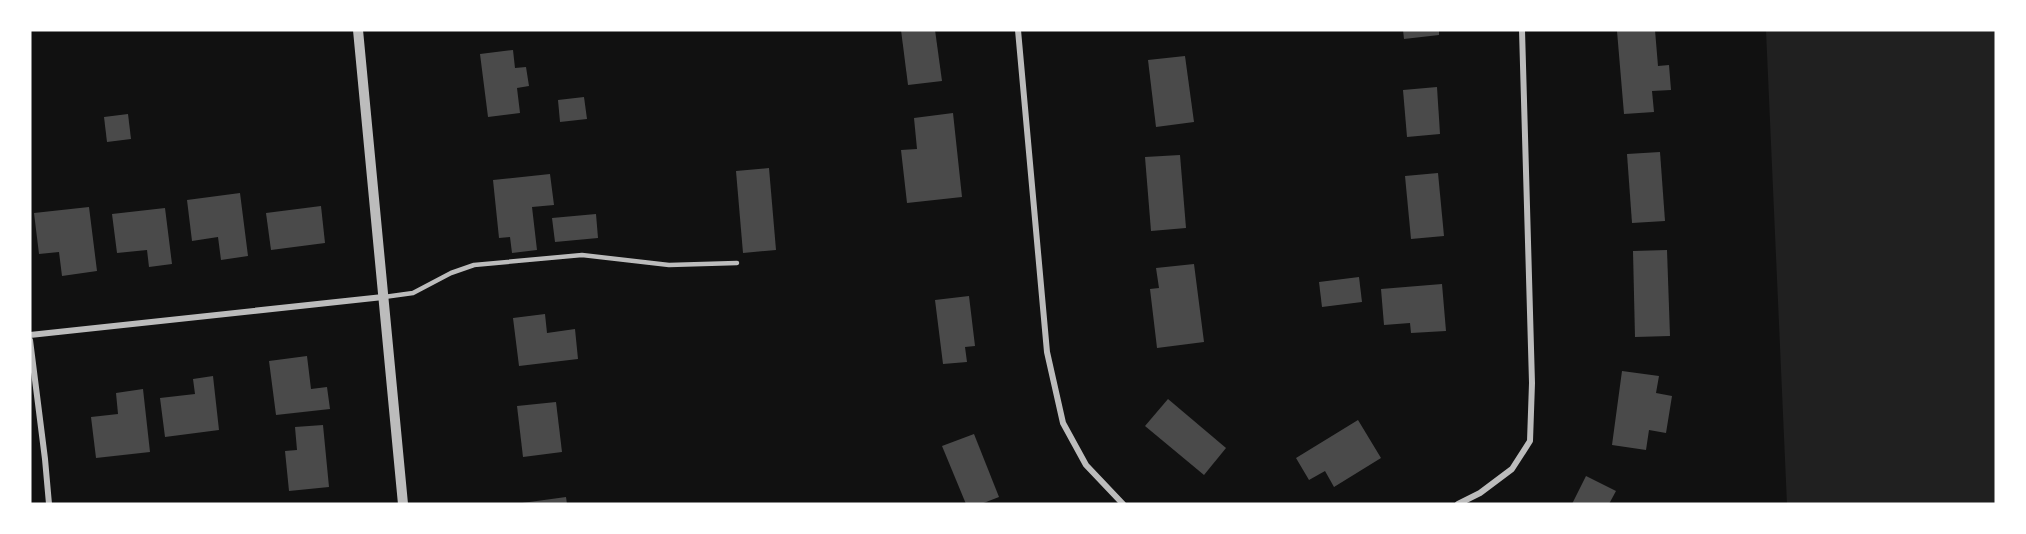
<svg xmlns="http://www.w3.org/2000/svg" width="2026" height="534" font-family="'Titillium Web',sans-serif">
	<rect width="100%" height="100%" fill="#111"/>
	<!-- green -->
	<path fill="#202020" d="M 1766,30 L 1996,30 L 1996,504 L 1787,504 Z"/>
	<!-- building -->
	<g fill="#4a4a4a">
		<path d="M 901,30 L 935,30 L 942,81 L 908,85 Z"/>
		<path d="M 1403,30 L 1439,30 L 1439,35 L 1404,39 Z"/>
		<path d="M 1655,30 L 1658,66 L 1669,65 L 1671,90 L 1652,91 L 1654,112 L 1624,114 L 1617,31 Z"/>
		<path d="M 513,50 L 515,68 L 526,67 L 529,86 L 517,88 L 520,113 L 488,117 L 480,54 Z"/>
		<path d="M 1185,56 L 1194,122 L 1156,127 L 1148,60 Z"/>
		<path d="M 1437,87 L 1440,134 L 1407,137 L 1403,90 Z"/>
		<path d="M 584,97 L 587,119 L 560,122 L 558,100 Z"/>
		<path d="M 953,113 L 962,197 L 907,203 L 901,150 L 917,149 L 914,118 Z"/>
		<path d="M 128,114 L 131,139 L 107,142 L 104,117 Z"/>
		<path d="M 1660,152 L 1665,221 L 1632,223 L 1627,154 Z"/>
		<path d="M 1180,155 L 1186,228 L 1151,231 L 1145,157 Z"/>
		<path d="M 769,168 L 776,250 L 743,253 L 736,171 Z"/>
		<path d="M 1438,173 L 1444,236 L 1411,239 L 1405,176 Z"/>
		<path d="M 550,174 L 554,205 L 532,207 L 537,250 L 512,253 L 510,237 L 499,238 L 493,180 Z"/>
		<path d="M 240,193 L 248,256 L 221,260 L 218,237 L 192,241 L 187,200 Z"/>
		<path d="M 321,206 L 325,243 L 271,250 L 266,213 Z"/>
		<path d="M 89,207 L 97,271 L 62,276 L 59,252 L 39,254 L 34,213 Z"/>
		<path d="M 165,208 L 172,264 L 149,267 L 147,250 L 117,253 L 112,214 Z"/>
		<path d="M 596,214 L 598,238 L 555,242 L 552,218 Z"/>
		<path d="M 1667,250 L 1670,336 L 1635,337 L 1633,251 Z"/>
		<path d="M 1194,264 L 1204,342 L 1157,348 L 1150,289 L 1159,288 L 1156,268 Z"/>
		<path d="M 1359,277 L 1362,302 L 1322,307 L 1319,282 Z"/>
		<path d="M 1442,284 L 1446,331 L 1411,333 L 1410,323 L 1384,325 L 1381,289 Z"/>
		<path d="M 969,296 L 975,346 L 965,347 L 967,362 L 943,364 L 935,300 Z"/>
		<path d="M 545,314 L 547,333 L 575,329 L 578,359 L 519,366 L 513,318 Z"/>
		<path d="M 307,356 L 311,389 L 327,387 L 330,409 L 276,415 L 269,361 Z"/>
		<path d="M 1622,371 L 1659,376 L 1656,393 L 1672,396 L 1666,433 L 1649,430 L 1646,450 L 1612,445 Z"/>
		<path d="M 213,376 L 219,430 L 165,437 L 160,398 L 195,394 L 193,379 Z"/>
		<path d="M 143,389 L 150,452 L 96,458 L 91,417 L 118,414 L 116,393 Z"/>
		<path d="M 1168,399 L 1226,448 L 1204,475 L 1145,426 Z"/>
		<path d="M 556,402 L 562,452 L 523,457 L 517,406 Z"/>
		<path d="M 1358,420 L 1381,458 L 1334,487 L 1325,471 L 1309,480 L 1296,458 Z"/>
		<path d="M 323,425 L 329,487 L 289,491 L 285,451 L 297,450 L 295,427 Z"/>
		<path d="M 974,434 L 999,497 L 981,504 L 966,504 L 942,446 Z"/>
		<path d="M 1586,476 L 1616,491 L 1609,504 L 1572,504 Z"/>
		<path d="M 566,497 L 567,504 L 522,504 L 522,503 Z"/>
	</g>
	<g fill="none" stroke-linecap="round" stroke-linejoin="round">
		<!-- service -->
		<path stroke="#bcbcbc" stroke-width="4.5" d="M 384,297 L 413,293 L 451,273 L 474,265 L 582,255 L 669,265 L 737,263"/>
		<!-- minor -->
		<g stroke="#bcbcbc" stroke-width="6">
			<path d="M 1018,30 L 1047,352 L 1063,423 L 1086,465 L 1123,504"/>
			<path d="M 30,335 L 383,297"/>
			<path d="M 30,340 L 45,459 L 49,504"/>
			<path d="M 1458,504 L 1480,493 L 1512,469 L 1530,441 L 1532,383 L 1522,30"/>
		</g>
		<!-- tertiary -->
		<path stroke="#bcbcbc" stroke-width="10" d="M 358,30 L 403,504"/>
	</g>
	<!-- border -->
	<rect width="2026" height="534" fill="none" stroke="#ffffff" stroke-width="63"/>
</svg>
